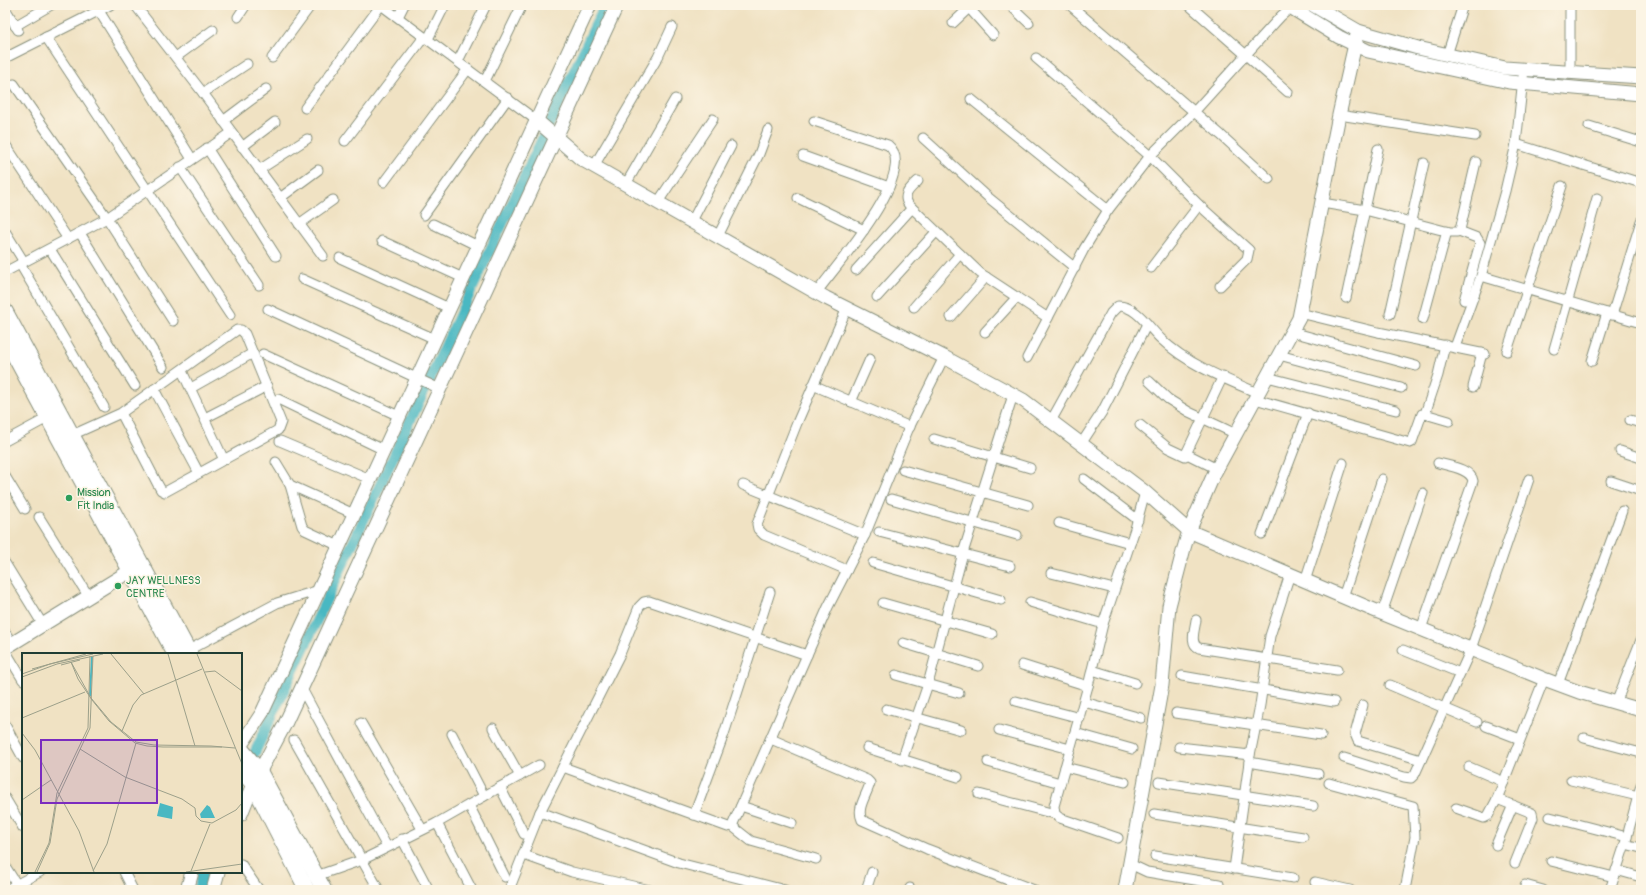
<svg xmlns="http://www.w3.org/2000/svg" width="1646" height="895" font-family="Pangolin,sans-serif">
	<rect width="100%" height="100%" fill="#fcf5e5"/>
	<filter id="ink" filterUnits="userSpaceOnUse"><feTurbulence type="fractalNoise" baseFrequency=".025" numOctaves="2"/><feDisplacementMap in="SourceGraphic" scale="8" xChannelSelector="R" yChannelSelector="G"/><feConvolveMatrix kernelMatrix="1 2 1 2 8 2 1 2 1" color-interpolation-filters="sRGB"/></filter>
	<filter id="wash" filterUnits="userSpaceOnUse"><feTurbulence type="fractalNoise" baseFrequency=".012" numOctaves="4" result="noise"/><feDisplacementMap in="SourceGraphic" scale="16" xChannelSelector="R" yChannelSelector="G"/><feGaussianBlur stdDeviation="0.9" result="paint"/><feColorMatrix in="noise" values="0 0 0 0 0 0 0 0 0 0 0 0 0 0 0 0 0 1.4 0 .05"/><feComposite in="paint" operator="in"/></filter>
	<g filter="url(#wash)">
		<rect width="100%" height="100%" fill="#f0e2c3"/>
		<g fill="none" stroke-linecap="round" stroke-linejoin="round">
			<!-- canal -->
			<g stroke="#4ab8c2" stroke-width="11">
				<path d="M 248,767 L 605,5"/>
				<path d="M 199,890 L 203,872"/>
			</g>
		</g>
	</g>
	<g filter="url(#ink)">
		<g fill="none" stroke-linecap="round" stroke-linejoin="round">
			<!-- street casing -->
			<g stroke="#88907c" stroke-width="11">
				<g id="street">
					<path d="M 135,5 L 203,93 L 323,256"/>
					<path d="M 381,5 L 536,120"/>
					<path d="M 1010,5 L 1029,23"/>
					<path d="M 1070,5 L 1221,135 L 1269,179"/>
					<path d="M 1189,5 L 1288,92"/>
					<path d="M 1570,5 L 1570,73"/>
					<path d="M 5,8 L 18,30"/>
					<path d="M 969,8 L 993,35"/>
					<path d="M 99,11 L 192,159"/>
					<path d="M 238,17 L 246,5"/>
					<path d="M 398,17 L 404,5"/>
					<path d="M 953,23 L 972,5"/>
					<path d="M 15,26 L 51,5"/>
					<path d="M 46,37 L 230,315"/>
					<path d="M 428,39 L 445,5"/>
					<path d="M 1447,55 L 1463,5"/>
					<path d="M 176,57 L 213,30"/>
					<path d="M 5,58 L 110,5"/>
					<path d="M 272,58 L 311,5"/>
					<path d="M 1036,58 L 1150,156 L 1199,205 L 1249,250 L 1247,259 L 1220,286"/>
					<path d="M 458,61 L 486,5"/>
					<path d="M 485,81 L 522,5"/>
					<path d="M 14,84 L 107,218 L 173,321"/>
					<path d="M 203,93 L 247,64"/>
					<path d="M 971,99 L 1108,210"/>
					<path d="M 305,108 L 381,5"/>
					<path d="M 1339,115 L 1475,136"/>
					<path d="M 223,121 L 266,89"/>
					<path d="M 814,121 L 888,145 C 921,171 834,268 817,292"/>
					<path d="M 1589,126 L 1641,142"/>
					<path d="M 923,138 L 989,198 L 1075,268"/>
					<path d="M 345,141 L 424,37"/>
					<path d="M 5,144 L 68,239"/>
					<path d="M 1516,144 L 1641,183"/>
					<path d="M 242,147 L 275,122"/>
					<path d="M 207,148 L 276,256"/>
					<path d="M 803,156 L 889,187"/>
					<path d="M 594,166 L 658,57 L 672,27"/>
					<path d="M 180,167 L 259,285"/>
					<path d="M 259,170 L 307,139"/>
					<path d="M 918,181 C 911,188 901,195 909,205 L 980,273 L 1048,318"/>
					<path d="M 384,182 L 468,69"/>
					<path d="M 626,184 L 675,99"/>
					<path d="M 280,198 L 318,170"/>
					<path d="M 798,198 L 864,230"/>
					<path d="M 658,202 L 713,119"/>
					<path d="M 1322,203 L 1365,210 L 1449,232 L 1457,232 L 1460,230 L 1476,162"/>
					<path d="M 424,215 L 508,98"/>
					<path d="M 692,221 L 731,146"/>
					<path d="M 299,224 L 333,200"/>
					<path d="M 433,224 L 478,246"/>
					<path d="M 5,231 L 24,262"/>
					<path d="M 1459,231 L 1477,238 L 1480,243 L 1464,300"/>
					<path d="M 80,233 L 163,367"/>
					<path d="M 718,236 L 759,154 L 768,130"/>
					<path d="M 382,241 L 463,278"/>
					<path d="M 50,249 L 135,386"/>
					<path d="M 340,258 L 449,308"/>
					<path d="M 20,264 L 104,407"/>
					<path d="M 1151,268 L 1199,205"/>
					<path d="M 856,270 L 912,208"/>
					<path d="M 5,272 L 107,218 L 231,133"/>
					<path d="M 1481,276 L 1641,323"/>
					<path d="M 302,279 L 435,339"/>
					<path d="M 877,297 L 936,232"/>
					<path d="M 1346,298 L 1378,149"/>
					<path d="M 914,307 L 960,254"/>
					<path d="M 847,308 L 797,423 L 757,524 L 758,529 L 764,535 L 847,570"/>
					<path d="M 268,309 L 440,389"/>
					<path d="M 1300,313 L 1378,332 L 1485,354"/>
					<path d="M 1390,314 L 1424,163"/>
					<path d="M 1612,315 L 1641,221"/>
					<path d="M 951,317 L 986,277"/>
					<path d="M 1423,319 L 1447,231"/>
					<path d="M 985,332 L 1017,297"/>
					<path d="M 1292,332 L 1416,366"/>
					<path d="M 1455,347 L 1481,276 L 1505,191 L 1516,144 L 1524,69"/>
					<path d="M 1554,349 L 1597,198"/>
					<path d="M 1507,351 L 1562,186"/>
					<path d="M 263,354 L 399,416"/>
					<path d="M 1279,355 L 1401,388"/>
					<path d="M 1027,358 L 1084,249 L 1108,210 L 1150,156 L 1194,112 L 1281,16 L 1294,5"/>
					<path d="M 1592,361 L 1607,313"/>
					<path d="M 182,371 L 224,460"/>
					<path d="M 1267,377 L 1396,410"/>
					<path d="M 1149,381 L 1168,399 L 1189,412 L 1236,434"/>
					<path d="M 813,385 L 910,427"/>
					<path d="M 1473,387 L 1482,353"/>
					<path d="M 191,388 L 253,353"/>
					<path d="M 154,389 L 199,473"/>
					<path d="M 278,399 L 384,450"/>
					<path d="M 1255,399 L 1410,443 L 1412,442 L 1422,414 L 1425,414 L 1438,375 L 1445,345"/>
					<path d="M 851,402 L 870,359"/>
					<path d="M 1425,414 L 1449,421"/>
					<path d="M 205,418 L 267,386"/>
					<path d="M 1630,420 L 1641,423"/>
					<path d="M 1051,421 L 1111,313 L 1118,306 C 1137,306 1148,327 1161,339 C 1187,364 1225,379 1258,393"/>
					<path d="M 1140,425 L 1168,448 L 1185,456 L 1223,376"/>
					<path d="M 72,435 L 121,413 L 237,330 L 241,330 L 245,334 L 281,422 L 278,430 L 165,492 L 161,490 L 157,483 L 121,413"/>
					<path d="M 934,439 L 1030,468"/>
					<path d="M 5,441 L 51,416"/>
					<path d="M 280,441 L 370,479"/>
					<path d="M 1081,444 L 1102,412 L 1147,324"/>
					<path d="M 1620,451 L 1641,458"/>
					<path d="M 1187,454 L 1217,469"/>
					<path d="M 276,462 L 290,485 L 354,514"/>
					<path d="M 903,470 L 1028,505"/>
					<path d="M 5,476 L 25,509"/>
					<path d="M 1084,479 L 1138,520"/>
					<path d="M 1611,481 L 1641,491"/>
					<path d="M 290,485 L 302,526 L 305,530 L 339,546"/>
					<path d="M 743,485 L 865,535"/>
					<path d="M 891,499 L 1017,535"/>
					<path d="M 39,517 L 89,597"/>
					<path d="M 1059,523 L 1130,543"/>
					<path d="M 879,532 L 1010,566"/>
					<path d="M 1262,534 L 1308,413"/>
					<path d="M 5,563 L 43,625"/>
					<path d="M 873,563 L 1001,600"/>
					<path d="M 1051,573 L 1114,589"/>
					<path d="M 1305,581 L 1343,463"/>
					<path d="M 1343,597 L 1382,479"/>
					<path d="M 1030,602 L 1103,624"/>
					<path d="M 883,603 L 992,634"/>
					<path d="M 1382,613 L 1423,493"/>
					<path d="M 1196,620 C 1195,629 1189,644 1199,648 L 1337,670"/>
					<path d="M 1421,629 L 1473,481 C 1471,469 1449,466 1438,463"/>
					<path d="M 5,632 L 12,644"/>
					<path d="M 903,643 L 978,666"/>
					<path d="M 5,650 L 23,680"/>
					<path d="M 1403,650 L 1460,673"/>
					<path d="M 185,652 L 277,603 L 319,590"/>
					<path d="M 1022,665 L 1088,686"/>
					<path d="M 1092,670 L 1135,683"/>
					<path d="M 896,675 L 959,693"/>
					<path d="M 1182,676 L 1334,702"/>
					<path d="M 1558,684 L 1622,511"/>
					<path d="M 1390,685 L 1477,722"/>
					<path d="M 302,689 L 387,847"/>
					<path d="M 1016,701 L 1080,718"/>
					<path d="M 1084,702 L 1141,718"/>
					<path d="M 1616,703 L 1641,640"/>
					<path d="M 1363,705 L 1355,734 L 1358,741 L 1421,760"/>
					<path d="M 886,709 L 961,730"/>
					<path d="M 1176,713 L 1321,735"/>
					<path d="M 361,723 L 422,829"/>
					<path d="M 5,725 L 23,758"/>
					<path d="M 1486,726 L 1520,739"/>
					<path d="M 493,728 L 520,776"/>
					<path d="M 999,730 L 1070,749"/>
					<path d="M 1075,733 L 1132,749"/>
					<path d="M 452,734 L 484,796"/>
					<path d="M 1584,738 L 1641,753"/>
					<path d="M 771,739 L 867,780 L 870,783 C 867,795 856,808 862,820 L 927,849 L 1034,890"/>
					<path d="M 294,740 L 379,890"/>
					<path d="M 1179,747 L 1250,755"/>
					<path d="M 867,748 L 958,777"/>
					<path d="M 1344,758 L 1404,777 L 1411,778 L 1415,774 L 1471,649 L 1529,479"/>
					<path d="M 902,760 L 928,684 L 963,553 L 1013,395"/>
					<path d="M 988,762 L 1060,783"/>
					<path d="M 1249,762 L 1318,774"/>
					<path d="M 563,767 L 728,827 L 732,826 L 828,607 L 865,535 L 908,430 L 944,357"/>
					<path d="M 1065,767 L 1125,782"/>
					<path d="M 1469,767 L 1504,782"/>
					<path d="M 1571,780 L 1638,796"/>
					<path d="M 1159,782 L 1313,806"/>
					<path d="M 1329,783 L 1413,806 L 1415,837 L 1405,890"/>
					<path d="M 500,787 L 524,834"/>
					<path d="M 979,794 L 1055,814"/>
					<path d="M 5,798 L 23,828"/>
					<path d="M 469,805 L 505,877"/>
					<path d="M 741,806 L 792,823"/>
					<path d="M 1456,808 L 1484,818 L 1488,816 L 1497,799"/>
					<path d="M 540,812 L 679,863 L 785,890"/>
					<path d="M 1154,814 L 1303,837"/>
					<path d="M 694,815 L 724,734 L 770,592"/>
					<path d="M 1550,817 L 1627,837"/>
					<path d="M 437,823 L 472,890"/>
					<path d="M 732,826 L 751,841 L 816,859"/>
					<path d="M 1118,838 L 1060,818 L 1055,814 L 1054,806 L 1088,686 L 1103,624 L 1135,529 L 1145,492"/>
					<path d="M 402,839 L 429,890"/>
					<path d="M 1625,844 L 1641,848"/>
					<path d="M 1496,845 L 1513,805"/>
					<path d="M 524,855 L 572,872 L 650,890"/>
					<path d="M 1155,856 L 1293,878"/>
					<path d="M 1551,861 L 1614,877"/>
					<path d="M 1515,863 L 1533,818 L 1532,813 L 1497,799 L 1544,679"/>
					<path d="M 241,864 L 259,890"/>
					<path d="M 1130,864 L 1147,872 L 1219,884"/>
					<path d="M 5,866 L 17,885"/>
					<path d="M 1234,869 L 1250,755 L 1260,705 L 1270,636 L 1290,574"/>
					<path d="M 1616,870 L 1641,877"/>
					<path d="M 124,872 L 133,890"/>
					<path d="M 313,877 L 362,860 L 437,823 L 539,765"/>
					<path d="M 1315,882 L 1350,890"/>
					<path d="M 1525,885 L 1543,890"/>
					<path d="M 6,890 L 40,872"/>
					<path d="M 509,890 L 540,812 L 620,654 L 639,607 L 644,602 L 649,601 L 807,655"/>
					<path d="M 866,890 L 872,872"/>
					<path d="M 909,890 L 910,888"/>
					<path d="M 1610,890 L 1625,844 L 1641,785"/>
				</g>
			</g>
			<!-- secondary casing -->
			<g stroke="#88907c" stroke-width="15">
				<g id="secondary">
					<path d="M 1287,5 L 1339,37 L 1368,51 L 1509,82 L 1641,94"/>
					<path d="M 1313,5 L 1358,31 L 1418,48 L 1505,68 L 1641,77"/>
					<path d="M 536,120 L 581,159 L 826,298 L 944,357 L 1023,400 L 1145,492 L 1189,531 L 1369,608 L 1544,679 L 1579,692 L 1641,710"/>
					<path d="M 5,648 L 138,566"/>
					<path d="M 241,745 L 262,713 L 590,5"/>
					<path d="M 241,814 L 253,784 L 285,724 L 617,5"/>
					<path d="M 187,890 L 192,872"/>
					<path d="M 213,890 L 218,872"/>
					<path d="M 1125,890 L 1162,685 L 1169,606 L 1184,548 L 1189,531 L 1214,474 L 1299,318 L 1339,115 L 1358,31"/>
				</g>
			</g>
			<!-- primary casing -->
			<g stroke="#88907c" stroke-width="17">
				<g id="primary">
					<path d="M 5,311 L 190,654"/>
					<path d="M 5,338 L 175,654"/>
					<path d="M 241,749 L 260,772 L 324,890"/>
					<path d="M 241,770 L 253,784 L 307,890"/>
				</g>
			</g>
			<!-- street -->
			<use href="#street" stroke="#fff" stroke-width="9"/>
			<!-- secondary -->
			<use href="#secondary" stroke="#fff" stroke-width="13"/>
			<!-- primary -->
			<use href="#primary" stroke="#fff" stroke-width="15"/>
		</g>
	</g>
	<!-- markers -->
	<g fill="#2e9e5b" stroke="#fcf5e5" stroke-width="1.5">
		<circle cx="69" cy="498" r="4"/>
		<circle cx="118" cy="586" r="4"/>
	</g>
	<g text-anchor="middle" dominant-baseline="central" stroke-width="3" stroke-linejoin="round" paint-order="stroke">
		<!-- leisure labels -->
		<g font-size="11" fill="#27864d" stroke="#fcf5e5" text-anchor="start">
			<text x="77" y="492">Mission<tspan x="77" dy="13">Fit India</tspan></text>
			<text x="126" y="580">JAY WELLNESS<tspan x="126" dy="13">CENTRE</tspan></text>
		</g>
	</g>
	<!-- overview -->
	<g transform="translate(22 653)">
		<rect width="220" height="220" fill="#f0e2c3"/>
		<path d="M 138,150 L 151,154 L 150,166 L 135,163 ZM 185,152 L 188,154 L 193,165 L 179,165 L 178,161 Z" fill="#4ab8c2"/>
		<path fill="none" stroke="#4ab8c2" stroke-width="2" d="M 68,43 L 70,4"/>
		<path fill="none" stroke="#9ca08a" stroke-width="1" d="M 89,1 L 122,41M 146,1 L 173,93M 175,1 L 220,111M 39,12 L 58,7M 10,16 L 64,1M 183,19 L 193,18 L 220,38M 0,21 L 28,11 L 71,1M 0,24 L 35,11 L 81,1M 0,65 L 63,39M 100,78 L 111,52 L 119,42 L 180,16M 0,80 L 13,97 L 57,178 L 72,219M 200,94 L 141,94 L 125,93 L 113,90 L 87,68 L 70,47 L 56,26 L 49,9 L 69,45 L 89,69 L 114,89 L 132,92 L 189,93 L 213,95M 58,96 L 103,124 L 160,146 L 173,155 L 174,163 L 179,168 L 190,170 L 214,157 L 220,150M 0,147 L 29,127M 71,218 L 85,191 L 114,90M 169,218 L 188,171M 13,219 L 27,190 L 35,140 L 66,75 L 68,3M 15,219 L 28,190 L 35,146 L 68,75 L 71,3M 164,219 L 220,211"/>
		<path fill="#7b2cbf" fill-opacity="0.15" stroke="#7b2cbf" stroke-width="2" d="M 19,87 L 135,87 L 135,150 L 19,150 Z"/>
		<rect width="220" height="220" fill="none" stroke="#1f3d34" stroke-width="2"/>
	</g>
	<!-- margin -->
	<rect width="1646" height="895" fill="none" stroke="#fcf5e5" stroke-width="20"/>
</svg>
